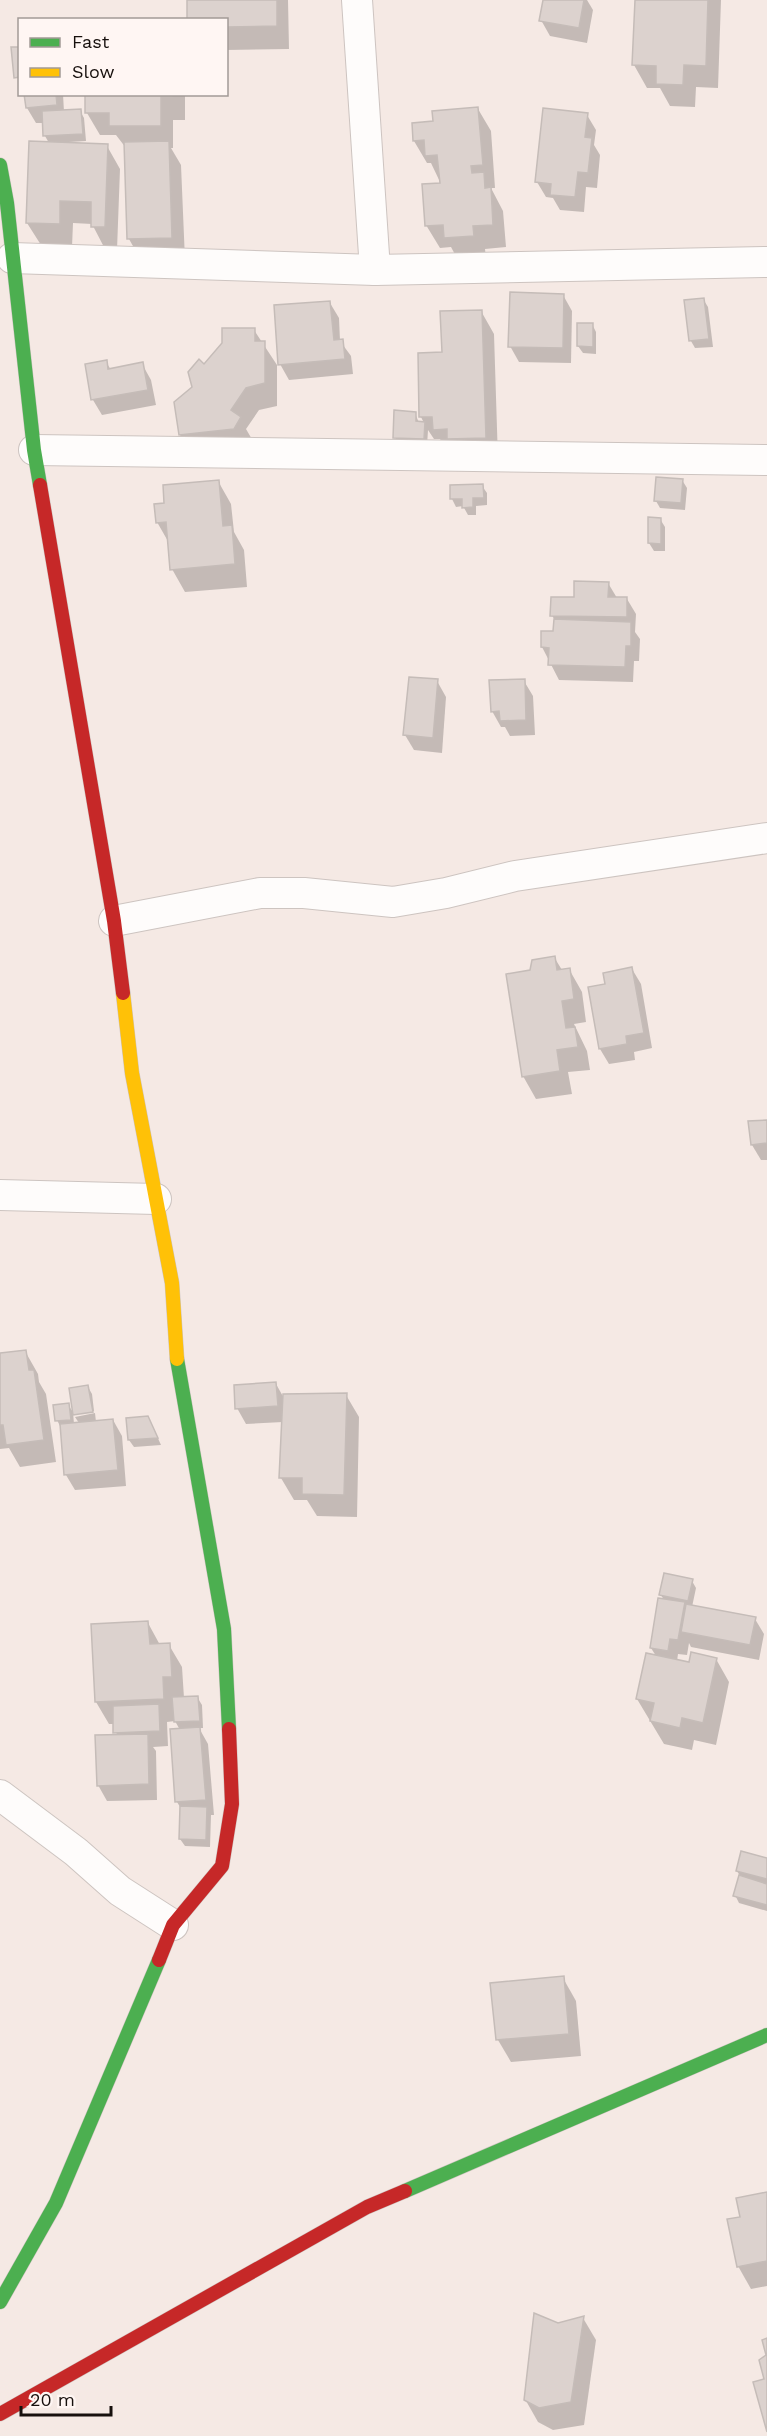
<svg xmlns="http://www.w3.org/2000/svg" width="767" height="2436" font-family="'Work Sans',sans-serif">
	<rect width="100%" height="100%" fill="#f5e9e4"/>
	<!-- shadow -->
	<g fill="#0003">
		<path d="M 188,0 L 288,0 L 289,49 L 226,50 L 226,20 Z"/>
		<path d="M 544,0 L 587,0 L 593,10 L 587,43 L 550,36 L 541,20 Z"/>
		<path d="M 636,0 L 721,0 L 718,88 L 696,87 L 695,107 L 670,106 L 660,88 L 647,88 L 634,65 Z"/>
		<path d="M 26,94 L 63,94 L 64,112 L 80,111 L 84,118 L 86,141 L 69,142 L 69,144 L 107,146 L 120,169 L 117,250 L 105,249 L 92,224 L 73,223 L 72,247 L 41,245 L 27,223 L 49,143 L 45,136 L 44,123 L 36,123 L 27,108 Z"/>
		<path d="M 87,94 L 185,94 L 185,120 L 173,120 L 173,148 L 171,148 L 181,165 L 185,260 L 142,262 L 129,239 L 126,148 L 116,135 L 100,135 L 87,113 Z"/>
		<path d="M 478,109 L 491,131 L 495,188 L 491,188 L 503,211 L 506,247 L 485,249 L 486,258 L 458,260 L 451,247 L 440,248 L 426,225 L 441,184 L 431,163 L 427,163 L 414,141 L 435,123 Z"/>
		<path d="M 587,115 L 596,130 L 594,145 L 600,155 L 597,188 L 586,187 L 584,212 L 560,210 L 553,198 L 546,197 L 537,182 Z"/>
		<path d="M 563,295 L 572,311 L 571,363 L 519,362 L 510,346 Z"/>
		<path d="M 703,299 L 708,307 L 713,347 L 695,348 L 691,341 L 686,301 Z"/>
		<path d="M 330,303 L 339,318 L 340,341 L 351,356 L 353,374 L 289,380 L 280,364 Z"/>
		<path d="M 481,311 L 494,334 L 498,460 L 448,452 L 440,439 L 434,439 L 428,430 L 427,446 L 399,445 L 395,437 L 415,413 L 419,423 L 424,423 L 421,417 L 443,354 Z"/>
		<path d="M 592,324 L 596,332 L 596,354 L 583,353 L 578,346 Z"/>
		<path d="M 254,330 L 277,365 L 277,406 L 259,410 L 246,429 L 253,441 L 193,458 L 180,435 L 176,403 L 194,388 L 204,366 Z"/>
		<path d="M 106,362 L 111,370 L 142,364 L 151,380 L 156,405 L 102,415 L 93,400 Z"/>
		<path d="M 682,480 L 687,488 L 685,510 L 660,508 L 656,501 Z"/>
		<path d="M 218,481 L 231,504 L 234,532 L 244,550 L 247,587 L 185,592 L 172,569 L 169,543 L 157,522 L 166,504 Z"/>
		<path d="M 451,486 L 482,486 L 487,493 L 487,505 L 476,506 L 476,515 L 468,515 L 463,506 L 456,507 L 452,499 Z"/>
		<path d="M 660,519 L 665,527 L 665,551 L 654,551 L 649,543 Z"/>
		<path d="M 608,583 L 617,598 L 627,599 L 636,614 L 635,632 L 640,639 L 639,661 L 634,661 L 633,682 L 559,680 L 542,647 L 555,633 L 555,621 L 552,615 L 576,598 Z"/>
		<path d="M 437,681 L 446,697 L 442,753 L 414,750 L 405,735 Z"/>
		<path d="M 524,681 L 533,696 L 535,735 L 510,736 L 505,727 L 501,727 L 492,711 Z"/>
		<path d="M 554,957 L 562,970 L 569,969 L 582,992 L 586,1022 L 574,1024 L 587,1051 L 590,1070 L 568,1072 L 572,1094 L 536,1099 L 523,1076 L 531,972 Z"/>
		<path d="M 632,969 L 641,984 L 652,1048 L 634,1052 L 635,1060 L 609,1064 L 600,1049 L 589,988 L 607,985 Z"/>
		<path d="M 767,1121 L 767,1160 L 761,1160 L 752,1145 Z"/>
		<path d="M 25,1351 L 38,1374 L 39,1382 L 46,1394 L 56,1462 L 20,1467 L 9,1448 L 0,1449 L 0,1355 Z"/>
		<path d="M 276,1384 L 285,1400 L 346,1395 L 359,1417 L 357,1517 L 317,1516 L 307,1500 L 294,1500 L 281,1478 L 283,1422 L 246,1424 L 237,1408 Z"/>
		<path d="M 88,1387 L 92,1394 L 94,1411 L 75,1414 L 75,1416 L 71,1389 Z"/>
		<path d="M 68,1405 L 73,1412 L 74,1424 L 79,1423 L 75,1417 L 95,1413 L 96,1422 L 113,1420 L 122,1436 L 126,1486 L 75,1490 L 66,1475 L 61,1428 L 57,1420 Z"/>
		<path d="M 152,1425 L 161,1445 L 134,1447 L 129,1440 Z"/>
		<path d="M 692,1581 L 696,1588 L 692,1607 L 755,1619 L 764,1634 L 759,1660 L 691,1647 L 689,1643 L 687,1655 L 678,1654 L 677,1661 L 690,1664 L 716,1659 L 729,1682 L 716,1745 L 694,1740 L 692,1750 L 664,1744 L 637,1699 L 656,1656 L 651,1648 L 664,1600 L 661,1595 Z"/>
		<path d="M 148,1623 L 160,1645 L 169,1645 L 182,1667 L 184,1698 L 197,1697 L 202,1705 L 203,1728 L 199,1728 L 208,1744 L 214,1815 L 211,1815 L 210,1847 L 185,1846 L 180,1839 L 182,1810 L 177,1802 L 180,1730 L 175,1721 L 167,1722 L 168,1746 L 153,1747 L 156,1751 L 157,1800 L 107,1801 L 98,1785 L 117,1736 L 115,1724 L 109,1724 L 96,1702 Z"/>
		<path d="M 767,1860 L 767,1911 L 739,1903 L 735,1895 L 740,1876 L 737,1871 Z"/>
		<path d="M 563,1978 L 576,2001 L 581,2056 L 511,2062 L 498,2040 Z"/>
		<path d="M 767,2193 L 767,2286 L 751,2289 L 738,2266 L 742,2218 Z"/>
		<path d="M 583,2318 L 596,2340 L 584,2425 L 553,2430 L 538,2422 L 525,2399 L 558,2325 Z"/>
	</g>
	<!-- building -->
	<g fill="#dcd2ce" stroke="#c5bcb8" stroke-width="1.5">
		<path d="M 187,0 L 277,0 L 277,26 L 226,27 L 226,20 L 187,20 Z"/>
		<path d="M 543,0 L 584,0 L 579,28 L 539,21 Z"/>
		<path d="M 635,0 L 708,0 L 706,66 L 684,65 L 683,85 L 656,84 L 656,66 L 632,65 Z"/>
		<path d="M 11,47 L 20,47 L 20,77 L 14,78 Z"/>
		<path d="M 24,94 L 56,94 L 57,105 L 26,108 Z"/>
		<path d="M 85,94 L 173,94 L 173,97 L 161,97 L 161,126 L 109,126 L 109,113 L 85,113 Z"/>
		<path d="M 478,107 L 483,165 L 471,166 L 472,173 L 484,172 L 485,188 L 491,187 L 493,225 L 473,226 L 474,236 L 444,238 L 443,225 L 425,226 L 422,184 L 440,183 L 437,155 L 425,156 L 424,140 L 413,141 L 412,123 L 433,121 L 432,111 Z"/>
		<path d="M 543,108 L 588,113 L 585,137 L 592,138 L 588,173 L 578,172 L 575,197 L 550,195 L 551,184 L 535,182 Z"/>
		<path d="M 81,109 L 83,134 L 43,136 L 42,111 Z"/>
		<path d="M 29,141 L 108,144 L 105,227 L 91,227 L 91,202 L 60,201 L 60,224 L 26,223 Z"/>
		<path d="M 169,141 L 172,238 L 127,239 L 124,142 Z"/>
		<path d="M 510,292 L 564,294 L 563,348 L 508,347 Z"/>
		<path d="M 704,298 L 709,339 L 689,341 L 684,300 Z"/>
		<path d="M 330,301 L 334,340 L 343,339 L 345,359 L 278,365 L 274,305 Z"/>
		<path d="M 482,310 L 486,438 L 447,439 L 447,429 L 433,430 L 432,417 L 419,417 L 418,353 L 442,352 L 440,311 Z"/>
		<path d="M 577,323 L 593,323 L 593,347 L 577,346 Z"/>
		<path d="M 222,328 L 255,328 L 255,341 L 265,341 L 265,383 L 246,388 L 231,410 L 241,417 L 234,429 L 179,435 L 174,402 L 192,387 L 188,372 L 199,359 L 204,364 L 222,343 Z"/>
		<path d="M 107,360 L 108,369 L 143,362 L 148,390 L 91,400 L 85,364 Z"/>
		<path d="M 394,410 L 416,412 L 416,421 L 425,422 L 424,439 L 393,438 Z"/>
		<path d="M 656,477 L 683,479 L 681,503 L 654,501 Z"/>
		<path d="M 219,480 L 223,526 L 232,525 L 235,564 L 170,570 L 166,522 L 156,523 L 154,504 L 164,503 L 163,485 Z"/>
		<path d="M 483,484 L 484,498 L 473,498 L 473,507 L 462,508 L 462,499 L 450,499 L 450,485 Z"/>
		<path d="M 648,517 L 661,518 L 661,544 L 648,543 Z"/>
		<path d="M 574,581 L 609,582 L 608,597 L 627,597 L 627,617 L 550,616 L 551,597 L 574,597 Z"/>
		<path d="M 554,619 L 631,622 L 631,646 L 626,646 L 625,667 L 548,665 L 549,648 L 541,647 L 541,631 L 553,631 Z"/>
		<path d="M 409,677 L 438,679 L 433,738 L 403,735 Z"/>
		<path d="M 525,679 L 526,720 L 500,721 L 499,711 L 491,712 L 489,680 Z"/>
		<path d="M 555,956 L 557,970 L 570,968 L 574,999 L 562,1001 L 566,1028 L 575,1027 L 578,1047 L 557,1050 L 560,1071 L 522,1077 L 506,974 L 530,970 L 532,960 Z"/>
		<path d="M 632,967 L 644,1033 L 626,1036 L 627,1044 L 599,1049 L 588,987 L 605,984 L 603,973 Z"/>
		<path d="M 767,1120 L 767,1143 L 751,1145 L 748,1121 Z"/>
		<path d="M 26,1350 L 29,1370 L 34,1370 L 44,1440 L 6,1445 L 3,1425 L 0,1425 L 0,1353 Z"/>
		<path d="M 276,1382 L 278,1406 L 235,1409 L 234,1385 Z"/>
		<path d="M 88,1385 L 93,1412 L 73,1415 L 69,1388 Z"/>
		<path d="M 347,1393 L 344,1495 L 302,1494 L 302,1478 L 279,1478 L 283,1394 Z"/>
		<path d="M 69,1403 L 71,1420 L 55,1421 L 53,1405 Z"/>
		<path d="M 148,1416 L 158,1438 L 128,1440 L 126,1418 Z"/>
		<path d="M 113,1419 L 118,1470 L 64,1475 L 60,1424 Z"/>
		<path d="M 664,1573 L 693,1579 L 688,1601 L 659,1595 Z"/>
		<path d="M 658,1598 L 685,1602 L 678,1640 L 670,1639 L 668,1651 L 650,1648 Z"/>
		<path d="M 686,1604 L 756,1617 L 750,1645 L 681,1632 Z"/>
		<path d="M 148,1621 L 150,1644 L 170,1643 L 172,1677 L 163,1677 L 164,1699 L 95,1702 L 91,1624 Z"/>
		<path d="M 691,1652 L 717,1658 L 703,1723 L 682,1718 L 680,1728 L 650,1721 L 654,1703 L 636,1699 L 646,1653 L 689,1662 Z"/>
		<path d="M 198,1696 L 200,1721 L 174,1722 L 172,1697 Z"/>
		<path d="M 159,1704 L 160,1731 L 113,1733 L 113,1706 Z"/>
		<path d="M 200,1727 L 206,1800 L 175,1802 L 170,1729 Z"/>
		<path d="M 148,1734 L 149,1784 L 97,1786 L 95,1735 Z"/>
		<path d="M 180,1806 L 207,1807 L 206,1840 L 179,1839 Z"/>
		<path d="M 741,1851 L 767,1858 L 767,1879 L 736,1871 Z"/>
		<path d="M 739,1875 L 767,1884 L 767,1905 L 733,1896 Z"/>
		<path d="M 564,1976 L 569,2034 L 496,2040 L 490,1983 Z"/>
		<path d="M 767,2192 L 767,2261 L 737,2267 L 727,2219 L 740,2217 L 736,2198 Z"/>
		<path d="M 534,2313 L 558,2323 L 584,2316 L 571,2402 L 539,2408 L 524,2400 Z"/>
		<path d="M 767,2338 L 767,2432 L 753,2382 L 764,2379 L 759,2360 L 766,2355 L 762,2340 Z"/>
	</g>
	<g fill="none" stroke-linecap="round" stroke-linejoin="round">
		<!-- street casing -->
		<g stroke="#cdc4c0" stroke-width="32">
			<g id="street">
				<path d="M 357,0 L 375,270"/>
				<path d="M 12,258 L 375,270 L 767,262"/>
				<path d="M 34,450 L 767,460"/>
				<path d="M 114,921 L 260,893 L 304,893 L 393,902 L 446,893 L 515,876 L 767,838"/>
				<path d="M 0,1195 L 156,1199"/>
				<path d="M 0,1795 L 76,1852 L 120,1891 L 173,1925"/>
			</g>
		</g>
		<!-- fast casing -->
		<g stroke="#cdc4c0" stroke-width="15">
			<g id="fast">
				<path d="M 0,165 L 7,203 L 34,450 L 40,485"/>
				<path d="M 177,1359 L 224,1629 L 229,1729"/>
				<path d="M 405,2191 L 767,2035"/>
				<path d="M 0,2302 L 56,2203 L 159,1960"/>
			</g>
		</g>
		<!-- slow casing -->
		<g stroke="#cdc4c0" stroke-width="15">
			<path id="slow" d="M 123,993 L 132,1073 L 172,1283 L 177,1359"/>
		</g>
		<!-- jam casing -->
		<g stroke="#cdc4c0" stroke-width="15">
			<g id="jam">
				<path d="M 40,485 L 114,921 L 123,993"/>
				<path d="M 159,1960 L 173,1925 L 222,1866 L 232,1804 L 229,1729"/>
				<path d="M 0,2414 L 367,2207 L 405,2191"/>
			</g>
		</g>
		<!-- street -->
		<use href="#street" stroke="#fefcfb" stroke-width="30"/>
		<!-- fast -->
		<use href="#fast" stroke="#4caf50" stroke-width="14"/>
		<!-- slow -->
		<use href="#slow" stroke="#ffc107" stroke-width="14"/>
		<!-- jam -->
		<use href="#jam" stroke="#c62828" stroke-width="14"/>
	</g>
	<!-- legend -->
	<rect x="18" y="18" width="210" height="78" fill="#fff6f3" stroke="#a29a97" stroke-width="1.5"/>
	<rect x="30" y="38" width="30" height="9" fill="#4caf50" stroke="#a29a97" stroke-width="1.5"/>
	<text x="72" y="48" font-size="18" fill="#17100d">Fast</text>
	<rect x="30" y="68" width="30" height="9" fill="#ffc107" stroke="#a29a97" stroke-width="1.5"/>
	<text x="72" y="78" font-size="18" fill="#17100d">Slow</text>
	<!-- scale -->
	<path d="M21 2406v9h90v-9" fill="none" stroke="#17100d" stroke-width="3"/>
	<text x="30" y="2406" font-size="18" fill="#17100d" stroke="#fff6f3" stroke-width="4.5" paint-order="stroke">20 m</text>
</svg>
